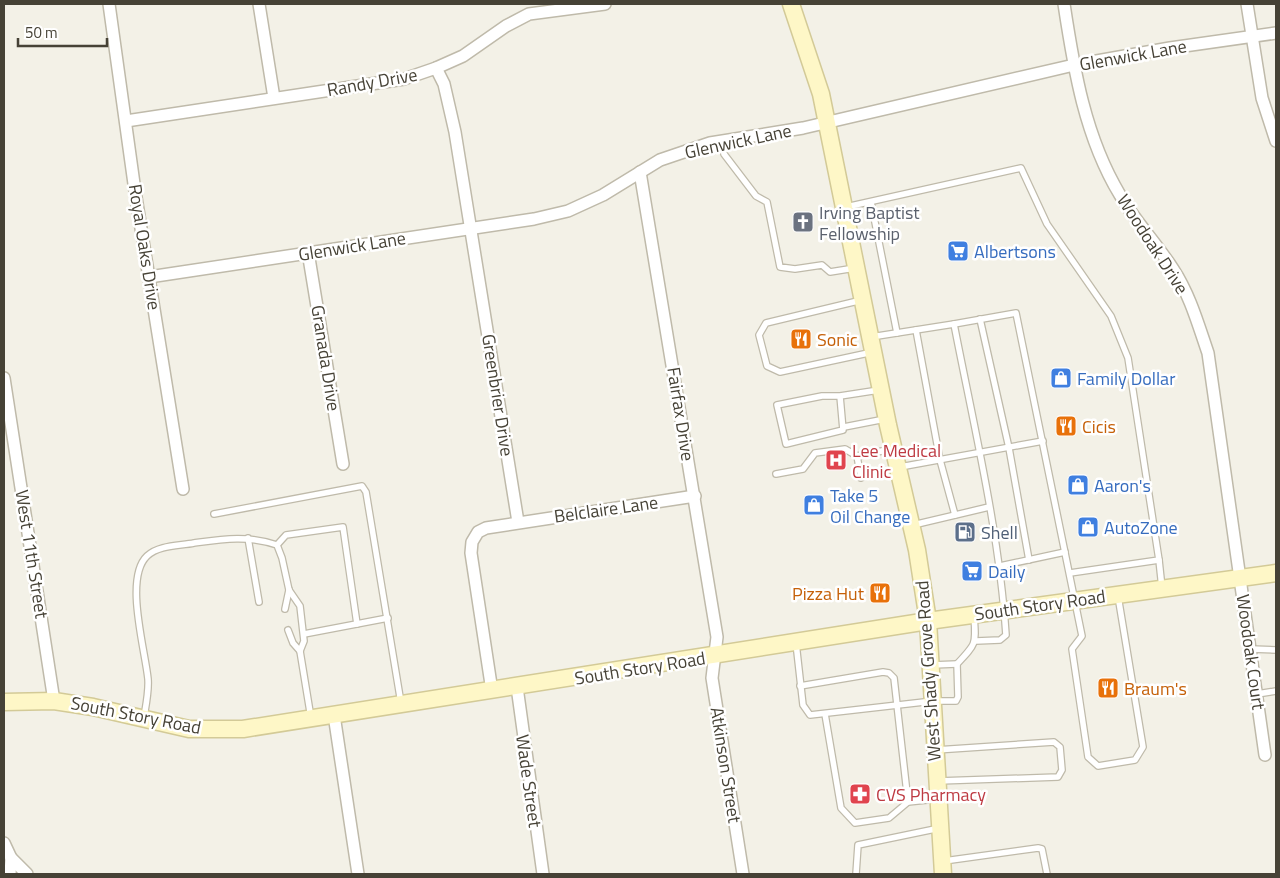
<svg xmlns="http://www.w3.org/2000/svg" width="1280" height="878" font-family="'Titillium Web',sans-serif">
	<rect width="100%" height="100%" fill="#f3f1e7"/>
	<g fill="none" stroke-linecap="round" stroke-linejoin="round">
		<!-- lane casing -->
		<g stroke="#bfbaaa" stroke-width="8">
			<g id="lane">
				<path d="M 722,141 L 724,154 L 756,196 L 767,202 L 780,267 L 795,269 L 822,265 L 830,272 L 855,268"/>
				<path d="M 871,202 L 897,333"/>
				<path d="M 846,207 L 1021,168 L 1047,224 L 1111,316 L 1128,358 L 1159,560 L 1070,573"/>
				<path d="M 862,300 L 766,323 L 759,335 L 767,366 L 780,372 L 873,352"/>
				<path d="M 980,319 L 1009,448 L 1029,560"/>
				<path d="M 954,324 L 1016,313 L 1082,636 L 1072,649 L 1088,757 L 1098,766 L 1135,760 L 1143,747 L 1118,596"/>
				<path d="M 916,330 L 940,460 L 955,515"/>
				<path d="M 871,337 L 954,324 C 974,427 999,530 1006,635 L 1000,640 L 976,641"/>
				<path d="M 840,396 L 843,430 L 786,444 L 777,405 L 822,396 L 840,396 L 879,390"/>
				<path d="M 844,427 L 885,419"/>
				<path d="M 900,467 L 1043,441"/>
				<path d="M 776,474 L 803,469 L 815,453 L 845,449 L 857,456"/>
				<path d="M 861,478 L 857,456 L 892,449"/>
				<path d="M 214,514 L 362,486 L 366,492 L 401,703"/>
				<path d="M 913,525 L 989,507"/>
				<path d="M 248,538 L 259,602"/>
				<path d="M 277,545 L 286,535 L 343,527 L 357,624"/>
				<path d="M 1159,560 L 1162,588"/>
				<path d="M 1000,566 L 1065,552"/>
				<path d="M 285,609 L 289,590"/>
				<path d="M 288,630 L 293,643 L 300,651"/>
				<path d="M 304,634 L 388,618"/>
				<path d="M 796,643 L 803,705 L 810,715 L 933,701 L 956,701 L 958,697 L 957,664 C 977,643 976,644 974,615"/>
				<path d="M 1251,649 L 1276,650"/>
				<path d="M 932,665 L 957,664"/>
				<path d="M 800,686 L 883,672 L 889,673 L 894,678 L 908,802"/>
				<path d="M 1257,694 L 1276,691"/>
				<path d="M 825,714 L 841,808 L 855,823 L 889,818 L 908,802 L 937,799"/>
				<path d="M 144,717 C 146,705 149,691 148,679 C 145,649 124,578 147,556 C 159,545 179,546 194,543 C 223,539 248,535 277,545 L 282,558 L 289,590 L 300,606 L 304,641 L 300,651 L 311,718"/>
				<path d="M 936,750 L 1054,742 L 1060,747 L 1062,770 L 1058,777 L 938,781"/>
				<path d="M 944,861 L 1038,848 L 1042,849 L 1047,874"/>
				<path d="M 856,874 L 858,845 L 940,828"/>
			</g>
		</g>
		<!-- street casing -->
		<g stroke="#bfbaaa" stroke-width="14">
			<g id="street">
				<path d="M 109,4 L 135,191 L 183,489"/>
				<path d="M 259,4 L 274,98"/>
				<path d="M 1064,4 C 1074,70 1085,137 1120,195 C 1135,221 1157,244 1173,269 C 1190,295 1198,324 1208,353 L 1265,755"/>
				<path d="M 1247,4 L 1262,98 L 1276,141"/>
				<path d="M 436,68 L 444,84 L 455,132 L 518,522"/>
				<path d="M 126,121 L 404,79 L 436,68 L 463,56 L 506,26 L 529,14 L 605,4"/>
				<path d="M 640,172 L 717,637 L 712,678 L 743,874"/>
				<path d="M 308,252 L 343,464"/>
				<path d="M 149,277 L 534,219 L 568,211 L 603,195 L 660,160 L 710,143 L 803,128 L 1074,65 L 1170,48 L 1276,33"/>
				<path d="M 4,378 L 54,701"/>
				<path d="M 517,687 L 543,874"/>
				<path d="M 492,691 L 471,553 L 472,542 L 478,532 L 486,528 L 695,496"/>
				<path d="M 334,715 L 358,874"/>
				<path d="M 4,843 L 11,858 L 27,874"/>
				<path d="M 10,874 L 11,858"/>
			</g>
		</g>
		<!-- secondary casing -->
		<g stroke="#d3ca97" stroke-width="19">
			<g id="secondary">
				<path d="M 791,4 L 821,94 L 888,425 L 917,550 L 928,621 L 943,874"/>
				<path d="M 4,702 L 54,701 L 93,707 L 189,729 L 243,729 L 928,621 L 1276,573"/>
			</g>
		</g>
		<!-- lane -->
		<use href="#lane" stroke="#fff" stroke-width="5.5"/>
		<!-- street -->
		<use href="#street" stroke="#fff" stroke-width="11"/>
		<!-- secondary -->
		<use href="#secondary" stroke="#fef7c7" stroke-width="16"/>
	</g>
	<!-- icons -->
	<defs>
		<g id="church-square" transform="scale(1.125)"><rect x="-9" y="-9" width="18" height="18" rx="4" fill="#6b7280" stroke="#fff"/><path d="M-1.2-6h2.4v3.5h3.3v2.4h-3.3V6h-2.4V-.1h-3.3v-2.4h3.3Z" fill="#fff"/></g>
		<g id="supermarket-square" transform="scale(1.125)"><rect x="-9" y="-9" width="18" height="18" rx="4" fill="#3f7fe0" stroke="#fff"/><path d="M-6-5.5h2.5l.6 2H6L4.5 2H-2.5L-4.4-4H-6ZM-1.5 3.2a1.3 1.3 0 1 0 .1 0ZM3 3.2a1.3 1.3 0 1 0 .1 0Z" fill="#fff"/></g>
		<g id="restaurant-square" transform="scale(1.125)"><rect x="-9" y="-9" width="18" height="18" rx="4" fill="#e8710a" stroke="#fff"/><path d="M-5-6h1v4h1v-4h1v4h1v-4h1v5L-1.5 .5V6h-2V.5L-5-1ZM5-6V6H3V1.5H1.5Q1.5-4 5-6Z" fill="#fff"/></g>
		<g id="shop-square" transform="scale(1.125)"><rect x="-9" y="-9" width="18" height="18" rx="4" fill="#3f7fe0" stroke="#fff"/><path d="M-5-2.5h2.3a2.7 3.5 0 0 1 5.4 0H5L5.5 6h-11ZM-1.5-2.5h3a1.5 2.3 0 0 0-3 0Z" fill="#fff"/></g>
		<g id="hospital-square" transform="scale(1.125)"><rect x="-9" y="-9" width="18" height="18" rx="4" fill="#e0444e" stroke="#fff"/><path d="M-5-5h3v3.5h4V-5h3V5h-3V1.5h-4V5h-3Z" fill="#fff"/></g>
		<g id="fuel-square" transform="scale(1.125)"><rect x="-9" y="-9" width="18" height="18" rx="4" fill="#5c6f8a" stroke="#fff"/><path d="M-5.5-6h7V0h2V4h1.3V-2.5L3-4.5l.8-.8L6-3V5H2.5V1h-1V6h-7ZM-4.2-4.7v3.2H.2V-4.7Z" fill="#fff"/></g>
		<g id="pharmacy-square" transform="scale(1.125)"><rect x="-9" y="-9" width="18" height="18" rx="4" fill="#e0444e" stroke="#fff"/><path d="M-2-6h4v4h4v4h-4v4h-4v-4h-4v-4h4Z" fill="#fff"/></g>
	</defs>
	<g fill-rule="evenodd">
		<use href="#church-square" x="803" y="222"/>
		<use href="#supermarket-square" x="958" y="251"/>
		<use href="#restaurant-square" x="801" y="339"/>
		<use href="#shop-square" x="1061" y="378"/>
		<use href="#restaurant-square" x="1066" y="426"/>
		<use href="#hospital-square" x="836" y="460"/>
		<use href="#shop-square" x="1078" y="485"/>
		<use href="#shop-square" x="814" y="505"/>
		<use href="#shop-square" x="1088" y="527"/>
		<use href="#fuel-square" x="965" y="532"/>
		<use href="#supermarket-square" x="972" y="571"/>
		<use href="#restaurant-square" x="880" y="593"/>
		<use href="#restaurant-square" x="1108" y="688"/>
		<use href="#pharmacy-square" x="860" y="794"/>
	</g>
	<g text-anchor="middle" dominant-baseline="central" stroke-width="5" stroke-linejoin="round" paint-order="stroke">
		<!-- street labels -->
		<g font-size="18" fill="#464236" stroke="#fff">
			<text transform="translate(1133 55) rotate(-10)">Glenwick Lane</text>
			<text transform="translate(372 82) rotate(-10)">Randy Drive</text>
			<text transform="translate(738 141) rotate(-12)">Glenwick Lane</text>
			<text transform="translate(1153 244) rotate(57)">Woodoak Drive</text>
			<text transform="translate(352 246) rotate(-9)">Glenwick Lane</text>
			<text transform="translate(145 247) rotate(81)">Royal Oaks Drive</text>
			<text transform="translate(326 358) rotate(81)">Granada Drive</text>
			<text transform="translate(498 395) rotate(81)">Greenbrier Drive</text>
			<text transform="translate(681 414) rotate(81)">Fairfax Drive</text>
			<text transform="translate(606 509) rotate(-8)">Belclaire Lane</text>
			<text transform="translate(32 554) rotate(81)">West 11th Street</text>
			<text transform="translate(1040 605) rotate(-8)">South Story Road</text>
			<text transform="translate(1251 652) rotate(82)">Woodoak Court</text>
			<text transform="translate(640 668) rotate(-9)">South Story Road</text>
			<text transform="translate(928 671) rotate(-94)">West Shady Grove Road</text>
			<text transform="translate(136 715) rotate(11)">South Story Road</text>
			<text transform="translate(726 765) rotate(81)">Atkinson Street</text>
			<text transform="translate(529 781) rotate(82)">Wade Street</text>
		</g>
		<!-- worship labels -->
		<g font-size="18" fill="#5b616d" stroke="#fff" text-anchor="start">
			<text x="819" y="212">Irving Baptist<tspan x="819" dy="21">Fellowship</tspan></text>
		</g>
		<!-- shop labels -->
		<g font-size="18" fill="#366cbe" stroke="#fff" text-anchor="start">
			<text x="974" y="251">Albertsons</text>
			<text x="1077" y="378">Family Dollar</text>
			<text x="1094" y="485">Aaron's</text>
			<text x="830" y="495">Take 5<tspan x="830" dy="21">Oil Change</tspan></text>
			<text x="1104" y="527">AutoZone</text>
			<text x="988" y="571">Daily</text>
		</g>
		<!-- food labels -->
		<g font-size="18" fill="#c56008" stroke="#fff" text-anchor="start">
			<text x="817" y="339">Sonic</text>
			<text x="1082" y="426">Cicis</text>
			<text x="864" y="593" text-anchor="end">Pizza Hut</text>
			<text x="1124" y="688">Braum's</text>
		</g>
		<!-- health labels -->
		<g font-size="18" fill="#be3a42" stroke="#fff" text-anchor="start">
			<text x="852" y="450">Lee Medical<tspan x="852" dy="21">Clinic</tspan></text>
			<text x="876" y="794">CVS Pharmacy</text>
		</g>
		<!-- service labels -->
		<g font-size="18" fill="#4e5e75" stroke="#fff" text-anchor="start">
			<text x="981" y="532">Shell</text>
		</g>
	</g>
	<!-- border -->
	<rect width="1280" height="878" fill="none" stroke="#464236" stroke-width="10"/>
	<!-- scale -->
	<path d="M18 38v8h89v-8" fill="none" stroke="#464236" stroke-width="2.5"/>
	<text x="25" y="38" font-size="15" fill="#464236" stroke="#ffffff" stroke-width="4" paint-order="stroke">50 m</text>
</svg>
